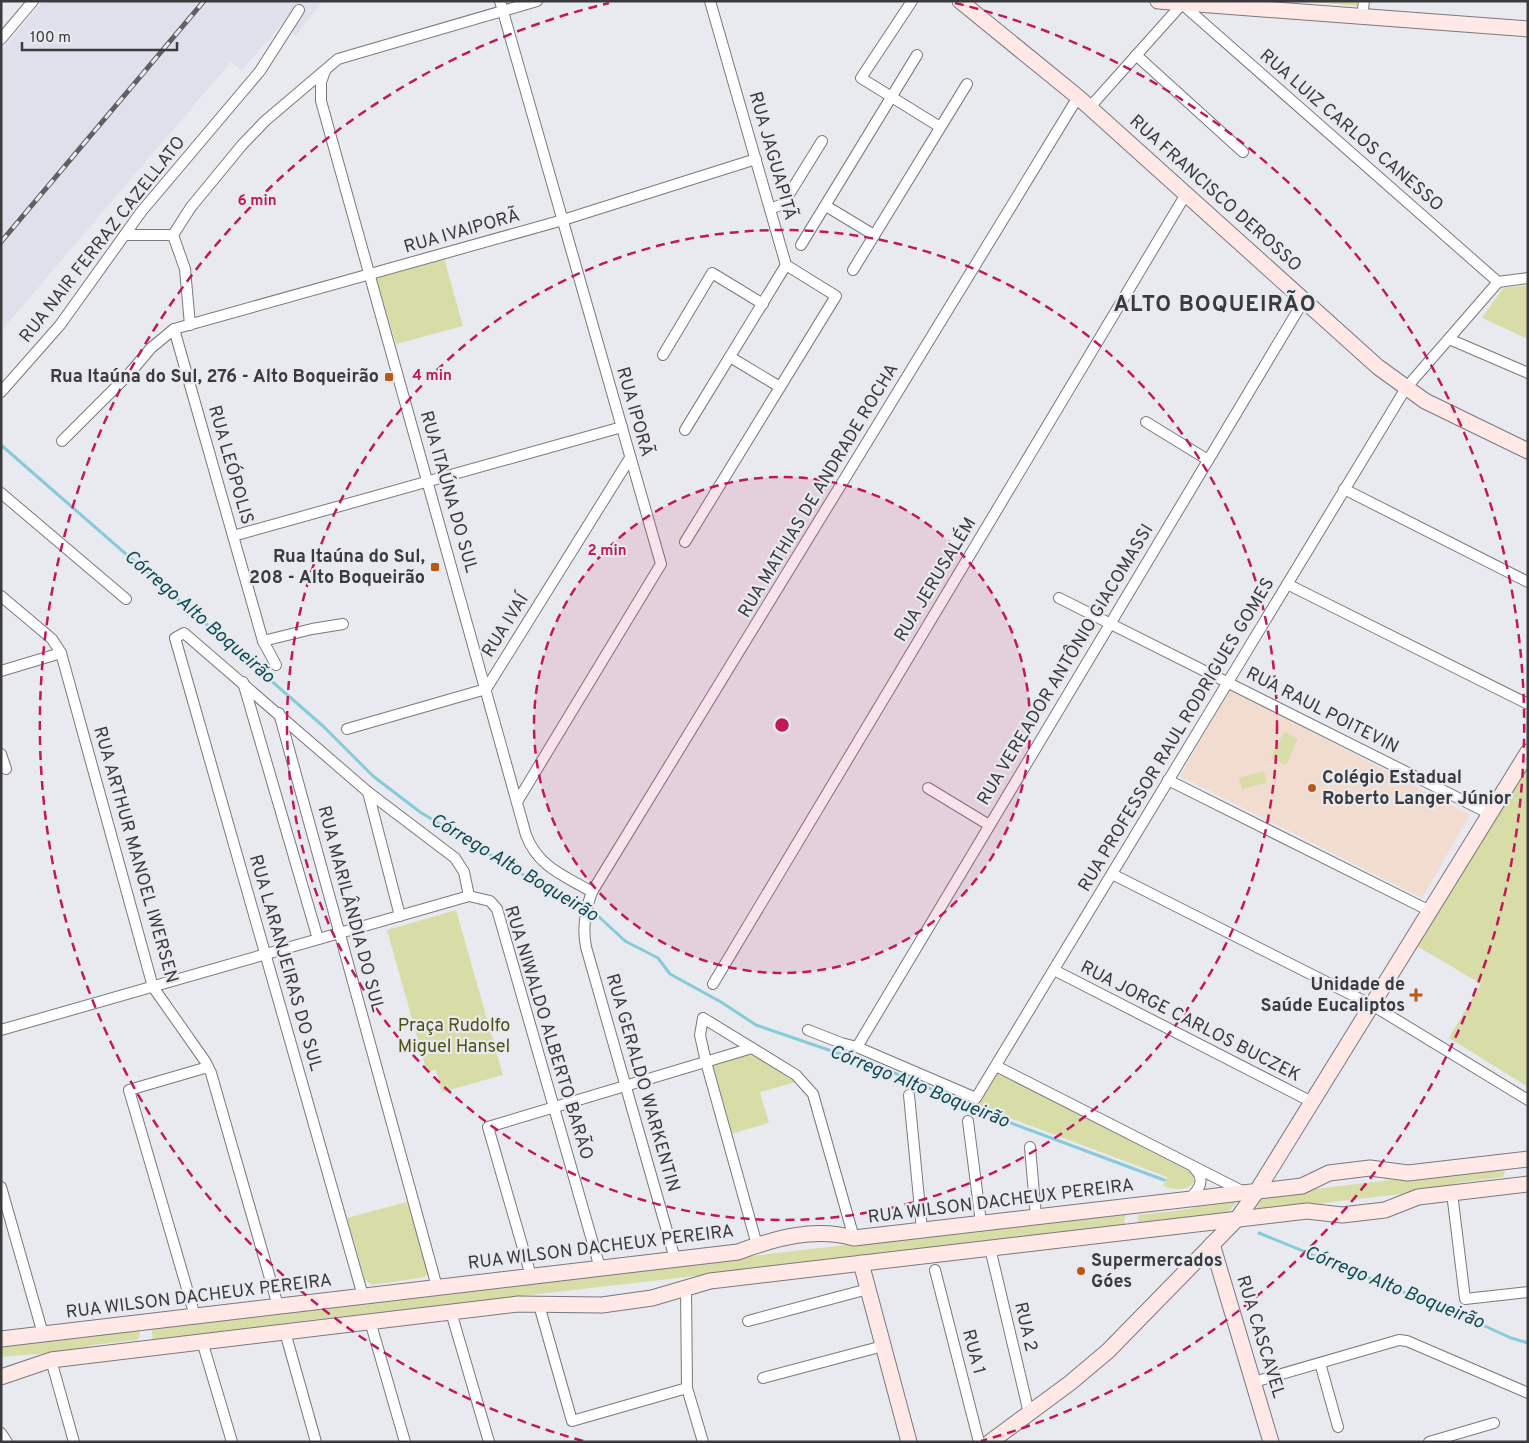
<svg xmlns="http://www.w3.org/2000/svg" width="1529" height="1443" font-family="Overpass,sans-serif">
	<rect width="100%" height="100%" fill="#e9eaef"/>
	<!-- built -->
	<path fill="#e0e0ed" d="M 43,1 L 322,1 L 296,36 L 282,24 L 242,70 L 231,62 L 1,331 L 1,51 Z"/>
	<!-- education -->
	<path fill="#f2dbcf" d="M 1230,689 L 1470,815 L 1422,898 L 1180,776 Z"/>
	<!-- green -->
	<g fill="#d8dda7">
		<path d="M 1302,1 L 1357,1 L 1357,6 Z"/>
		<path d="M 444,258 L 463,326 L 396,344 L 376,277 Z"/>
		<path d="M 1528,285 L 1528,339 L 1482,318 L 1503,288 Z"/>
		<path d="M 1284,732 L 1298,739 L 1286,765 L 1271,758 Z"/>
		<path d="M 1528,767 L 1528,1087 L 1449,1038 L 1481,984 L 1417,946 Z"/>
		<path d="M 1264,771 L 1267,783 L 1242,789 L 1239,778 Z"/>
		<path d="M 456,910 L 503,1075 L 442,1092 L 436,1070 L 427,1072 L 387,930 Z"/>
		<path d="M 742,1054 L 760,1057 L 796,1082 L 760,1092 L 769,1123 L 731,1134 L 713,1068 L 714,1064 Z"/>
		<path d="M 997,1073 L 1187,1170 L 1193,1175 L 1194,1182 C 1187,1192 1173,1190 1163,1186 L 1167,1177 L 994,1112 L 979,1104 Z"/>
		<path d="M 1500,1167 L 1505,1172 L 1503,1177 L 1457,1183 L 1436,1190 L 1255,1211 L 1264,1195 Z"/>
		<path d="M 1240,1198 L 1227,1214 L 1138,1224 L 1138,1215 L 1190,1209 L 1212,1201 Z"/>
		<path d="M 410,1201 L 429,1270 L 425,1277 L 373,1285 L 365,1280 L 347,1218 Z"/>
		<path d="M 1127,1212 L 1124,1220 L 1126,1227 L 310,1320 L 153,1341 L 151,1326 Z"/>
		<path d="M 136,1328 L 140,1333 L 138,1340 L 92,1345 L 74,1351 L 1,1357 L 1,1344 Z"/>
	</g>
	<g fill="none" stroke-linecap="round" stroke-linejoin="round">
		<!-- stream -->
		<g stroke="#85cbd9" stroke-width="3">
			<path d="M 1,445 L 323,726 L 373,776 L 420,812 L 545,888 L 596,914 L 625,941 L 658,958 L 670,974 L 721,1002 L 756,1025 L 890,1071 L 992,1116 L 1164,1180"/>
			<path d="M 1259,1233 L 1413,1296 L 1434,1308 L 1450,1310 L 1511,1338 L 1528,1343"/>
		</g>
		<!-- street casing -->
		<g stroke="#79797e" stroke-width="12">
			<g id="street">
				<path d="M 500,1 L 661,564 L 517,802"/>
				<path d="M 912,1 L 861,78 L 940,127"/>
				<path d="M 1362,17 L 1364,1"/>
				<path d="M 1,39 L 33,1"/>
				<path d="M 1136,55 L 1243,152"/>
				<path d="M 325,71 L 321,82 L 321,101 L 526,835 C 538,867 565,876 592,892"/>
				<path d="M 1090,107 L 1182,4 L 1498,282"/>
				<path d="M 826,206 L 874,235"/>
				<path d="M 770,209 L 783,204 L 822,141"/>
				<path d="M 127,235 L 173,235 L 185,269 L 190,325"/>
				<path d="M 173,235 L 191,207 L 242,145 L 265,121 L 338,59 L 537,1"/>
				<path d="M 801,245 L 917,55"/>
				<path d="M 853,270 L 967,84"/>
				<path d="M 174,329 L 263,641 L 276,665"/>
				<path d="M 1449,339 L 1528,373"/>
				<path d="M 663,355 L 712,273 L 763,304"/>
				<path d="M 730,357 L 780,387"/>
				<path d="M 1,392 L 60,325 L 141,212 L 260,71 L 299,10"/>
				<path d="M 1146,422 L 1208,460"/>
				<path d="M 685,430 L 786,265"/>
				<path d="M 62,441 L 129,374 L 151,348 L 174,329 L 563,220 L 756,159"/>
				<path d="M 1344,489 L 1528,582"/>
				<path d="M 1,493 L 126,599"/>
				<path d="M 233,536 L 622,427"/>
				<path d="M 685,542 L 836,296 L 786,265 L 710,1"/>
				<path d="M 1287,584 L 1528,704"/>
				<path d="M 1,596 L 52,639 L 61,653 L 153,987 L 205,1061 L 211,1073 L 278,1306"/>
				<path d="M 1059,598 L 1490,814"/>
				<path d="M 263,641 L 312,629 L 343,624"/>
				<path d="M 1,671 L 61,653"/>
				<path d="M 243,682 L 318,939"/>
				<path d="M 279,713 L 437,1287"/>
				<path d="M 347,729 L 486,689 L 630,458"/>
				<path d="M 1,754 L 6,769"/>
				<path d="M 1168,780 L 1430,911"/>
				<path d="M 928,788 L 989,825"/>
				<path d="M 368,792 L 400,916"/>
				<path d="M 1112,874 L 1372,1005 L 1528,1100"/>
				<path d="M 1054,970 L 1312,1102"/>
				<path d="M 713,984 L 1186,194"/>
				<path d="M 1,1030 L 469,896"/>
				<path d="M 808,1030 L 841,1043 L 857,1047 L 976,1098 L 1406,388 L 1498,282 L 1528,278"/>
				<path d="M 857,1047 L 1304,300"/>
				<path d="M 996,1066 L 1244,1192"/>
				<path d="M 909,1095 L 922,1230"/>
				<path d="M 968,1121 L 981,1223"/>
				<path d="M 1030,1147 L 1036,1217"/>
				<path d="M 1,1187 L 43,1334"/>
				<path d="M 1452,1193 L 1465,1299 L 1528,1292"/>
				<path d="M 1189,1199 C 1200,1189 1206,1179 1194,1168"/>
				<path d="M 757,1245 L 706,1062 L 700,1035 L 703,1018 L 796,1075 L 813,1094 L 854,1238"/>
				<path d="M 990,1248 L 1029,1413"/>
				<path d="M 675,1259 L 586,947 C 582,927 585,910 592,892 L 1078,97"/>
				<path d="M 935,1270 L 979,1442"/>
				<path d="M 531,1276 L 488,1127 L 752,1048"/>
				<path d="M 686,1288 L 687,1388 L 703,1442"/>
				<path d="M 363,1296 L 175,638 L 184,633 L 368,792 L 455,858 L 464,872 L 469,896 L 490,901 L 497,909 L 600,1268"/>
				<path d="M 539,1305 L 572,1421 L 687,1388"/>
				<path d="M 451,1312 L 489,1442"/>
				<path d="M 195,1316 L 129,1090 L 208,1067"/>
				<path d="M 370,1321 L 405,1442"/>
				<path d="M 748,1321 L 868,1289"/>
				<path d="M 285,1332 L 316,1442"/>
				<path d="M 202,1341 L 232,1442"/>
				<path d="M 51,1360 L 74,1442"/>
				<path d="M 1320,1363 L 1338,1427"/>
				<path d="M 763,1378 L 883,1346"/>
				<path d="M 1254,1382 L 1399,1340 L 1407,1341 L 1528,1393"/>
				<path d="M 1,1433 L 7,1442"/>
				<path d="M 1429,1442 L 1494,1423"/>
			</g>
		</g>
		<!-- secondary casing -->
		<g stroke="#79797e" stroke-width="17">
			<g id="secondary">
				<path d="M 960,1 L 1078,97 L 1378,367 L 1425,401 L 1528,451"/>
				<path d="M 1158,1 L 1528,29"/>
				<path d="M 1212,1244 L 1271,1442"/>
				<path d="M 861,1263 L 909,1442"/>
				<path d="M 1,1339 L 738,1252 C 776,1238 814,1227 854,1238 L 1302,1186 L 1329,1173 L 1370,1168 L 1408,1173 L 1528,1159"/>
				<path d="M 1,1377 L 51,1360 L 518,1304 L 602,1305 L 652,1298 L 710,1281 L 1307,1211 L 1342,1215 L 1385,1210 L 1418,1197 L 1528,1184"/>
				<path d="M 990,1442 L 1070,1383 L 1108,1351 L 1237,1219 L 1257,1191 L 1528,752"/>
			</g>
		</g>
		<!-- street -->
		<use href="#street" stroke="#fff" stroke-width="10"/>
		<!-- secondary -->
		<use href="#secondary" stroke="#ffe8e5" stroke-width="15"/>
		<!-- rail casing -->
		<g stroke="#606063" stroke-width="5">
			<path id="rail" d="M 1,242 L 204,1"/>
		</g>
		<!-- rail -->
		<use href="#rail" stroke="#e9eaef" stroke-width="3" stroke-dasharray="9" stroke-linecap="butt"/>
	</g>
	<!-- distance rings -->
	<circle cx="782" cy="725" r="248" fill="#c2185b" fill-opacity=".12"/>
	<g fill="none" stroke="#c2185b" stroke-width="2.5" stroke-dasharray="9 6">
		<circle cx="782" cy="725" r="248"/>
		<circle cx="782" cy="725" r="495"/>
		<path d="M583 1441A743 743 0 0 1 609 3M955 3A743 743 0 0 1 981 1441"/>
	</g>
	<!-- markers -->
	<g fill="#ba5917" stroke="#e9eaef" stroke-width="2">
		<rect x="384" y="372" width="10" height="10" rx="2.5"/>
		<rect x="430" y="562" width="10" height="10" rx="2.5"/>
		<circle cx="1312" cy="788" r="5"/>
		<path d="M1413.5 987.5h5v5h5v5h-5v5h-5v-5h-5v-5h5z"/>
		<circle cx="1081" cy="1271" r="5"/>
	</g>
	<g text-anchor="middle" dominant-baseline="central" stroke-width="4.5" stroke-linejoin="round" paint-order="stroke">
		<!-- street labels -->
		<g font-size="18" fill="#3b3b3d" stroke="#e9eaef">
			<text transform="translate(1351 131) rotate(41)">RUA LUIZ CARLOS CANESSO</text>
			<text transform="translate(772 156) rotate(74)">RUA JAGUAPITÃ</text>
			<text transform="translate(1215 194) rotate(42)">RUA FRANCISCO DEROSSO</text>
			<text transform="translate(462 232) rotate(-16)">RUA IVAIPORÃ</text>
			<text transform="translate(103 240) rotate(-52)">RUA NAIR FERRAZ CAZELLATO</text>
			<text transform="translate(634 412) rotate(74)">RUA IPORÃ</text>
			<text transform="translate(230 465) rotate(74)">RUA LEÓPOLIS</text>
			<text transform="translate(819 491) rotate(-59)">RUA MATHIAS DE ANDRADE ROCHA</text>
			<text transform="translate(448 492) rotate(74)">RUA ITAÚNA DO SUL</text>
			<text transform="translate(936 580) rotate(-59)">RUA JERUSALÉM</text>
			<text transform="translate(506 626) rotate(-58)">RUA IVAÍ</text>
			<text transform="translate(1066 665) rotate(-59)">RUA VEREADOR ANTÔNIO GIACOMASSI</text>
			<text transform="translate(1322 711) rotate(27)">RUA RAUL POITEVIN</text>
			<text transform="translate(1177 735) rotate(-59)">RUA PROFESSOR RAUL RODRIGUES GOMES</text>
			<text transform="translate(135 855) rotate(74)">RUA ARTHUR MANOEL IWERSEN</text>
			<text transform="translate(350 909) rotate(75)">RUA MARILÂNDIA DO SUL</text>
			<text transform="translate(285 963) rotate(74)">RUA LARANJEIRAS DO SUL</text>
			<text transform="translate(1190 1022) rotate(27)">RUA JORGE CARLOS BUCZEK</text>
			<text transform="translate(548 1033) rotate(73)">RUA NIWALDO ALBERTO BARÃO</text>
			<text transform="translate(642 1083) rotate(74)">RUA GERALDO WARKENTIN</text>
			<text transform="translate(1001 1202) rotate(-7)">RUA WILSON DACHEUX PEREIRA</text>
			<text transform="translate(601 1248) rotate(-7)">RUA WILSON DACHEUX PEREIRA</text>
			<text transform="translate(199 1297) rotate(-7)">RUA WILSON DACHEUX PEREIRA</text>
			<text transform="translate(1025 1327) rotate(77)">RUA 2</text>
			<text transform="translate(1260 1337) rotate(73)">RUA CASCAVEL</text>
			<text transform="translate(973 1352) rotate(75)">RUA 1</text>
		</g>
		<!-- poi labels -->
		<g font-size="18" font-weight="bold" fill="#3b3b3d" stroke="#e9eaef" text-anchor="end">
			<text x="379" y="377">Rua Itaúna do Sul, 276 - Alto Boqueirão</text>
			<text x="425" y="557">Rua Itaúna do Sul,<tspan x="425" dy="21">208 - Alto Boqueirão</tspan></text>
			<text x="1322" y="778" text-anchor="start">Colégio Estadual<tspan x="1322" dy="21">Roberto Langer Júnior</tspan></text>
			<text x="1405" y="985">Unidade de<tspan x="1405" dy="21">Saúde Eucaliptos</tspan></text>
			<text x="1091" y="1261" text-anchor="start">Supermercados<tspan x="1091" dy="21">Góes</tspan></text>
		</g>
		<!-- park labels -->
		<g font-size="18" fill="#4f5214" stroke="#e9eaef">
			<text x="454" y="1026">Praça Rudolfo<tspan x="454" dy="21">Miguel Hansel</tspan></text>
		</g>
		<!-- water labels -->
		<g font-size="19" font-style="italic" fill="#0e4d58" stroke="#e9eaef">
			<text transform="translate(199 617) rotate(41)">Córrego Alto Boqueirão</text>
			<text transform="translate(514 868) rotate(31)">Córrego Alto Boqueirão</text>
			<text transform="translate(919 1087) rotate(22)">Córrego Alto Boqueirão</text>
			<text transform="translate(1394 1288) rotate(22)">Córrego Alto Boqueirão</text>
		</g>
		<!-- district labels -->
		<g font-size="22" font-weight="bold" letter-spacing="1" fill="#3b3b3d" stroke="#e9eaef">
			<text x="1215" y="305">ALTO BOQUEIRÃO</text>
		</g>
	</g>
	<circle cx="782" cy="725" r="8" fill="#c2185b" stroke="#e9eaef" stroke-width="2.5"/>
	<g font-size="15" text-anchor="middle" font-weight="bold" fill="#c2185b" stroke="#e9eaef" stroke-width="4.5" stroke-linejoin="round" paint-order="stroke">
		<text x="257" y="205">6 min</text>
		<text x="432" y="380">4 min</text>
		<text x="607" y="555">2 min</text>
	</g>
	<!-- border -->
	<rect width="1529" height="1443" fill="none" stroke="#3b3b3d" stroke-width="5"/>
	<!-- scale -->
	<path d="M22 42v8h155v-8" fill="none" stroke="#3b3b3d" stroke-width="2.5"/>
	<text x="30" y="42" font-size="15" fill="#3b3b3d" stroke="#e9eaef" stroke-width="4" paint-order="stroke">100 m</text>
</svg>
